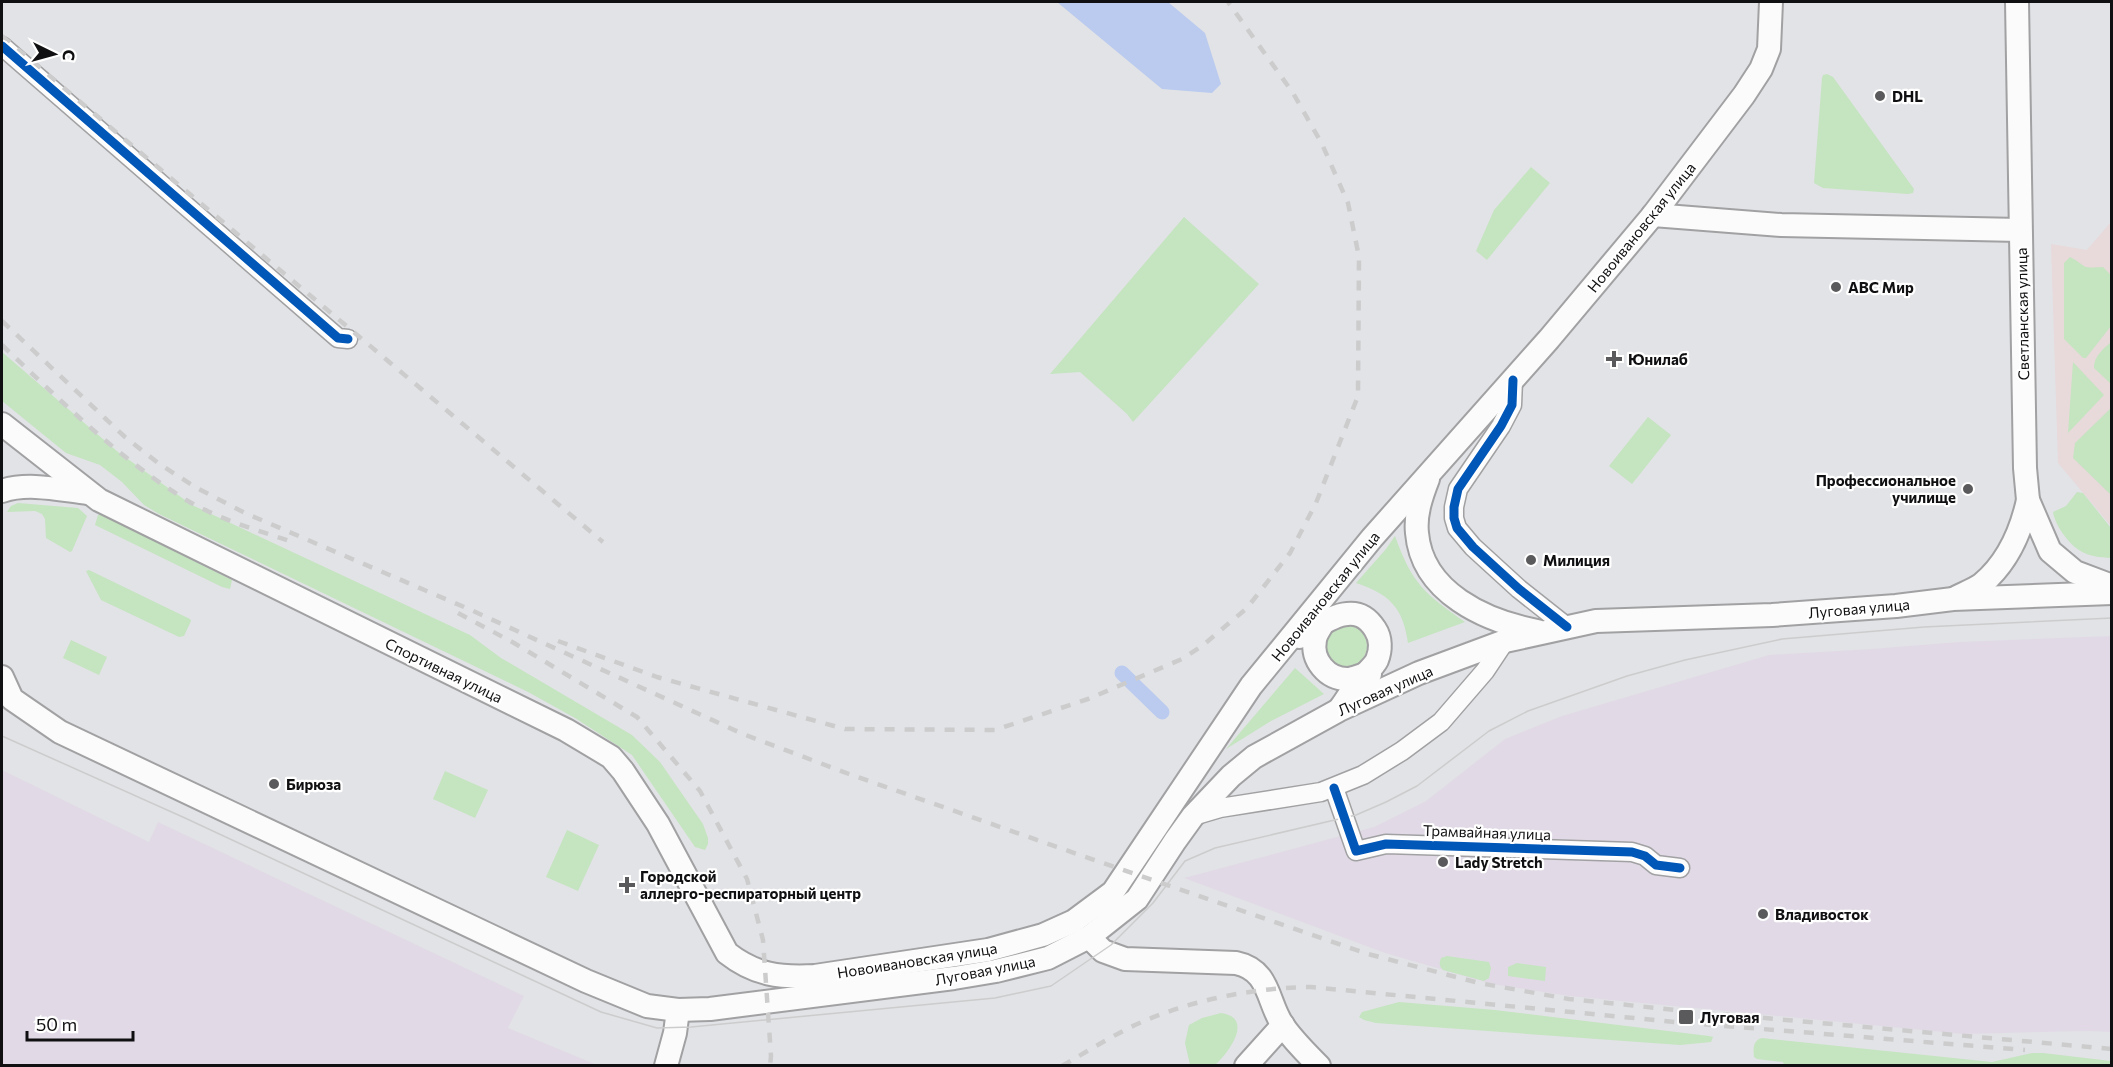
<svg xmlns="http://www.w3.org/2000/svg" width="2113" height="1067" font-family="Commissioner,sans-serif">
	<rect width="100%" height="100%" fill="#e2e3e6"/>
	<!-- commercial -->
	<g fill="#e1dae6">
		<path d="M 2111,636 L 2111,1032 L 2088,1031 L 1964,1034 L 1569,996 L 1492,984 L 1385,953 L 1184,878 L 1374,827 L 1426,801 L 1505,739 L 1562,716 L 1769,655 L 1871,649 L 1959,642 Z"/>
		<path d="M 2,770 L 149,842 L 158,822 L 524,996 L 508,1028 L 597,1065 L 2,1065 Z"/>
	</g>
	<!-- education -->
	<path fill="#e8d9db" d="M 2111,222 L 2111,526 L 2058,463 L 2051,244 L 2087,250 Z"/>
	<!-- green -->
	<g fill="#c5e4c0">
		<path d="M 1827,74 L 1833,77 L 1914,189 L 1913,193 L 1908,194 L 1823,188 L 1814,183 L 1822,78 L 1823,75 Z"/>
		<path d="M 1531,167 L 1550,183 L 1487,260 L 1476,251 L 1494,210 Z"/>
		<path d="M 1184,217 L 1259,284 L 1133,422 L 1127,414 L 1080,372 L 1050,374 Z"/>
		<path d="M 2070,257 C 2090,268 2079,268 2103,267 L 2111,275 L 2111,326 L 2086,358 L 2083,358 L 2064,339 L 2064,263 Z"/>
		<path d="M 2111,342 L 2111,384 L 2094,368 C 2093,357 2104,348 2111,342 Z"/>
		<path d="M 2,352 L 118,452 L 192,505 L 470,635 L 501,658 L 632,735 L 660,762 L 703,824 L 708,838 L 708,844 L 705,850 L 695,847 L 632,755 L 575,718 L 528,692 L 159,514 L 144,505 L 122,482 L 100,465 L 66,453 L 2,401 Z"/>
		<path d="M 2073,362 L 2104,395 L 2068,433 Z"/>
		<path d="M 2111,408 L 2111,495 L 2073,458 L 2075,443 Z"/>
		<path d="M 1648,417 L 1671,435 L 1632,484 L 1609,466 Z"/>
		<path d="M 2077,492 L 2083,493 L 2111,528 L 2111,558 C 2100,557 2089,557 2079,550 C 2068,543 2055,525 2053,512 L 2066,506 Z"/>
		<path d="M 18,503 L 78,508 L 87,516 L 72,551 L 70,552 L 46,538 L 45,519 L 42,514 L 35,511 L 7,512 L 11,506 Z"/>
		<path d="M 100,514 L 232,580 L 230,589 L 222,587 L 95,525 L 98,515 Z"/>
		<path d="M 1395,536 C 1412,584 1425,594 1465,622 L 1408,643 C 1403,607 1389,594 1356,583 L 1386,549 Z"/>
		<path d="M 89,570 L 190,619 L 191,621 L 184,636 L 179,637 L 101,600 L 86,571 Z"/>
		<circle cx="1346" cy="646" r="21"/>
		<path d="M 71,640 L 107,657 L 99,675 L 63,658 Z"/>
		<path d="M 1295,668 L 1324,694 L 1271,721 L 1226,749 Z"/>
		<path d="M 445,771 L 488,790 L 475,818 L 433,799 Z"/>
		<path d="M 567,830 L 599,845 L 578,891 L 546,877 Z"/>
		<path d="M 1447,956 L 1489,962 L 1491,968 L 1489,978 L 1484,981 L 1443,970 C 1439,966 1439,963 1441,958 Z"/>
		<path d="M 1517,963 L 1546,967 L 1545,981 L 1508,976 L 1508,967 Z"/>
		<path d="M 1399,1002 L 1495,1010 L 1709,1036 L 1713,1037 L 1711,1042 L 1680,1045 L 1376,1023 L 1364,1020 L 1359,1017 L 1362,1012 Z"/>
		<path d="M 1221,1013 C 1255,1018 1228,1053 1215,1065 L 1190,1065 L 1185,1043 L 1189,1025 L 1202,1018 Z"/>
		<path d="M 1762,1038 L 1992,1062 L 2032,1053 L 2043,1053 L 2111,1061 L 2111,1065 L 1784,1065 L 1783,1062 L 1757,1059 L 1754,1057 C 1753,1049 1753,1040 1762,1038 Z"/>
	</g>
	<!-- water -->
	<path fill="#bacbef" d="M 1057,2 L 1168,2 L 1205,33 L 1221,84 L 1212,93 L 1162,89 Z"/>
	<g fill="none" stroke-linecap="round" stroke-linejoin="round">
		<!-- canal -->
		<path stroke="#bacbef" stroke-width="15" d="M 1122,673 L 1162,712"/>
		<!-- minor casing -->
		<g stroke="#a1a1a3" stroke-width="21">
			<g id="minor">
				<path d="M 2,46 L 338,338 L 348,339"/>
				<path d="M 1513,380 L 1512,405 L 1501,426 L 1458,489 L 1454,507 L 1454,518 L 1457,528 L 1473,547 L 1519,589 L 1567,627"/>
				<path d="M 1334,788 L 1356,851 L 1386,844 L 1632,852 L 1645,856 L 1656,865 L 1680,868"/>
				<path d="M 1193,816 L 1220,808 L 1321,792 L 1363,775 L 1402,751 L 1441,722 L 1485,671 L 1505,641"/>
			</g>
		</g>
		<!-- major casing -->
		<g stroke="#a1a1a3" stroke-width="26">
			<g id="major">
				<path d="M 2017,2 L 2025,468 L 2028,500 L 2050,551 L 2075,572 L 2112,586"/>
				<path d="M 1653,215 L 1781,225 L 2020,230"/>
				<path d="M 2,424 L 99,500 L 566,730 L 611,757 L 623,771 L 658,824 L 727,953 C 755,975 780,978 815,976 L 988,950 L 1043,935 L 1074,921 L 1113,892 L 1251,686 L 1372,538 L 1549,339 L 1653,215 L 1744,95 L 1761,69 L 1769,49 L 1771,2"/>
				<path d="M 1428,479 C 1421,497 1415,515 1417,533 C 1422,593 1486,621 1537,631"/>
				<path d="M 2,491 C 28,482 61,490 88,493"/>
				<path d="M 1957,597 C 1965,593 1975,589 1982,584 C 2008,562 2021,532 2028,500"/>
				<path d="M 1325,619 C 1322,627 1316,632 1315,640 C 1311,660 1327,679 1347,679 C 1355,679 1361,674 1370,674"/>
				<path d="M 1299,637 C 1321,625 1354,596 1375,629 C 1381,638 1381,650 1377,660 C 1374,666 1370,669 1365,674 C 1356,683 1349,696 1341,707"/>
				<path d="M 2,677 L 12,699 L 60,732 L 586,981 L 647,1006 L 678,1010 L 710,1009 L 954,978 L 996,971 L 1048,958 L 1089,937 L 1137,899 L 1175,841 L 1193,816 L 1231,776 L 1254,757 L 1339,710 L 1419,673 L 1505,641 L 1596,621 L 1772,615 L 1896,606 L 1953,599 L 2112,593"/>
				<path d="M 1089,937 L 1103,951 L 1125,959 L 1236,963 C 1271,970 1267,1004 1284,1027 C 1294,1041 1307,1054 1319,1066"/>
				<path d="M 666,1066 L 675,1033 L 678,1010"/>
				<path d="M 1246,1066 L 1283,1025"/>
			</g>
		</g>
		<!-- minor -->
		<use href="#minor" stroke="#fbfbfb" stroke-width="18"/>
		<!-- major -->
		<use href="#major" stroke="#fbfbfb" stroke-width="22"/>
		<!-- tram -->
		<path stroke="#cccccd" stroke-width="1.5" d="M 2,736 L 185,818 L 601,1012 L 657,1028 L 691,1027 L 995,998 L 1051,986 L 1111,945 L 1153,903 L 1185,861 L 1215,848 L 1356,815 L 1386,802 L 1417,786 L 1489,731 L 1528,711 L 1627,676 L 1685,660 L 1782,639 L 1924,627 L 2112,618"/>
		<!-- rail -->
		<g stroke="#cccccd" stroke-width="4.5" stroke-dasharray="10 10" stroke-linecap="butt">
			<path d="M 2,36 L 603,542"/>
			<path d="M 2,321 L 125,437 L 158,463 L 195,487 L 245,513 L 471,610 L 743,734 L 849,774 L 1080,855 L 1368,954 L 1479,983 L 1569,999 L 1686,1011 L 2112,1049"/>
			<path d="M 2,345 C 60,400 119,459 188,501 C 219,519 256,530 290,541"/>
			<path d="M 458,613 L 514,643 L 637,717 L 700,791 L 747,879 L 763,940 L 771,1056 L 770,1066"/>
			<path d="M 558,641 L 657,677 L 845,729 L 995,730 L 1088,699 L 1182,659 L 1202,646 L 1247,608 L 1290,553 L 1316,503 L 1358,396 L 1359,257 L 1348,203 L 1322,144 L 1293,93 L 1228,2"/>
			<path d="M 1062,1066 C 1086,1052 1110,1037 1135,1025 C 1190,1000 1251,988 1311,987 L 1675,1022 L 2025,1050"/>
		</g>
		<!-- cycleway casing -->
		<g stroke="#fff" stroke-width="13">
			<g id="cycleway">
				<path d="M 2,46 L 338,338 L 348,339"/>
				<path d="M 1513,380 L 1512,405 L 1501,426 L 1458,489 L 1454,507 L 1454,518 L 1457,528 L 1473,547 L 1519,589 L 1567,627"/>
				<path d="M 1334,788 L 1356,851 L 1386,844 L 1632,852 L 1645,856 L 1656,865 L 1680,868"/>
			</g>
		</g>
		<!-- cycleway -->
		<use href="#cycleway" stroke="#0057b8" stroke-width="9"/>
	</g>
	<!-- markers -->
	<g fill="#5a5a5c" stroke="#fff" stroke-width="2">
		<circle cx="1880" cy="96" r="6"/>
		<circle cx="1836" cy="287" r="6"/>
		<path d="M1611 350h6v6h6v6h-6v6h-6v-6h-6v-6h6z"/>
		<circle cx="1968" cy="489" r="6"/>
		<circle cx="1531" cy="560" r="6"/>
		<circle cx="274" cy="784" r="6"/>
		<circle cx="1443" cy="862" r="6"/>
		<path d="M624 876h6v6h6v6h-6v6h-6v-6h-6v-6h6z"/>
		<circle cx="1763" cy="914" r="6"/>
		<rect x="1678" y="1009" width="16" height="16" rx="3"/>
	</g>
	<g text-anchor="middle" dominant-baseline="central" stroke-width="4.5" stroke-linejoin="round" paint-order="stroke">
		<!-- poi labels -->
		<g font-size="15" font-weight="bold" fill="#101012" stroke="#fff" text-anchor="start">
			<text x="1892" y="96">DHL</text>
			<text x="1848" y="287">ABC Мир</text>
			<text x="1628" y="359">Юнилаб</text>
			<text x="1956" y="480" text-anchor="end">Профессиональное<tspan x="1956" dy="17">училище</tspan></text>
			<text x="1543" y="560">Милиция</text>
			<text x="286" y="784">Бирюза</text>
			<text x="1455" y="862">Lady Stretch</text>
			<text x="640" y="876">Городской<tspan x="640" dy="17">аллерго-респираторный центр</tspan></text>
			<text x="1775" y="914">Владивосток</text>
			<text x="1700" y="1017">Луговая</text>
		</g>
		<!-- street labels -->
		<g font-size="15" fill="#101012" stroke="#fff">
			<text transform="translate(1641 227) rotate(-51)">Новоивановская улица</text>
			<text transform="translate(2022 314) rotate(-91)">Светланская улица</text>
			<text transform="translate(1325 596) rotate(-51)">Новоивановская улица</text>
			<text transform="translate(1859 608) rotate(-5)">Луговая улица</text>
			<text transform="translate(444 670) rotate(26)">Спортивная улица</text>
			<text transform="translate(1385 690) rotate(-24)">Луговая улица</text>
			<text transform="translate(1487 832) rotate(2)">Трамвайная улица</text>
			<text transform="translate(917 960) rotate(-9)">Новоивановская улица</text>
			<text transform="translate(985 970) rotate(-11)">Луговая улица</text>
		</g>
	</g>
	<!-- border -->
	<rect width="2113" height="1067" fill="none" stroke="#101012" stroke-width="6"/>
	<!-- north arrow -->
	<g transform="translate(54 54) rotate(95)" stroke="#ffffff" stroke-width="4.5" paint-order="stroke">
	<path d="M0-4.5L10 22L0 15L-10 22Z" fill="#101012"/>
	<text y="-9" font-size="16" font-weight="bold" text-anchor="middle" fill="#101012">С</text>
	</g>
	<!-- scale -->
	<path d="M27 1031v9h106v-9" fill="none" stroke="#101012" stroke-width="3"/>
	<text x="36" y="1031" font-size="18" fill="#101012" stroke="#ffffff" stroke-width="4.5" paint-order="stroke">50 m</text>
</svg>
